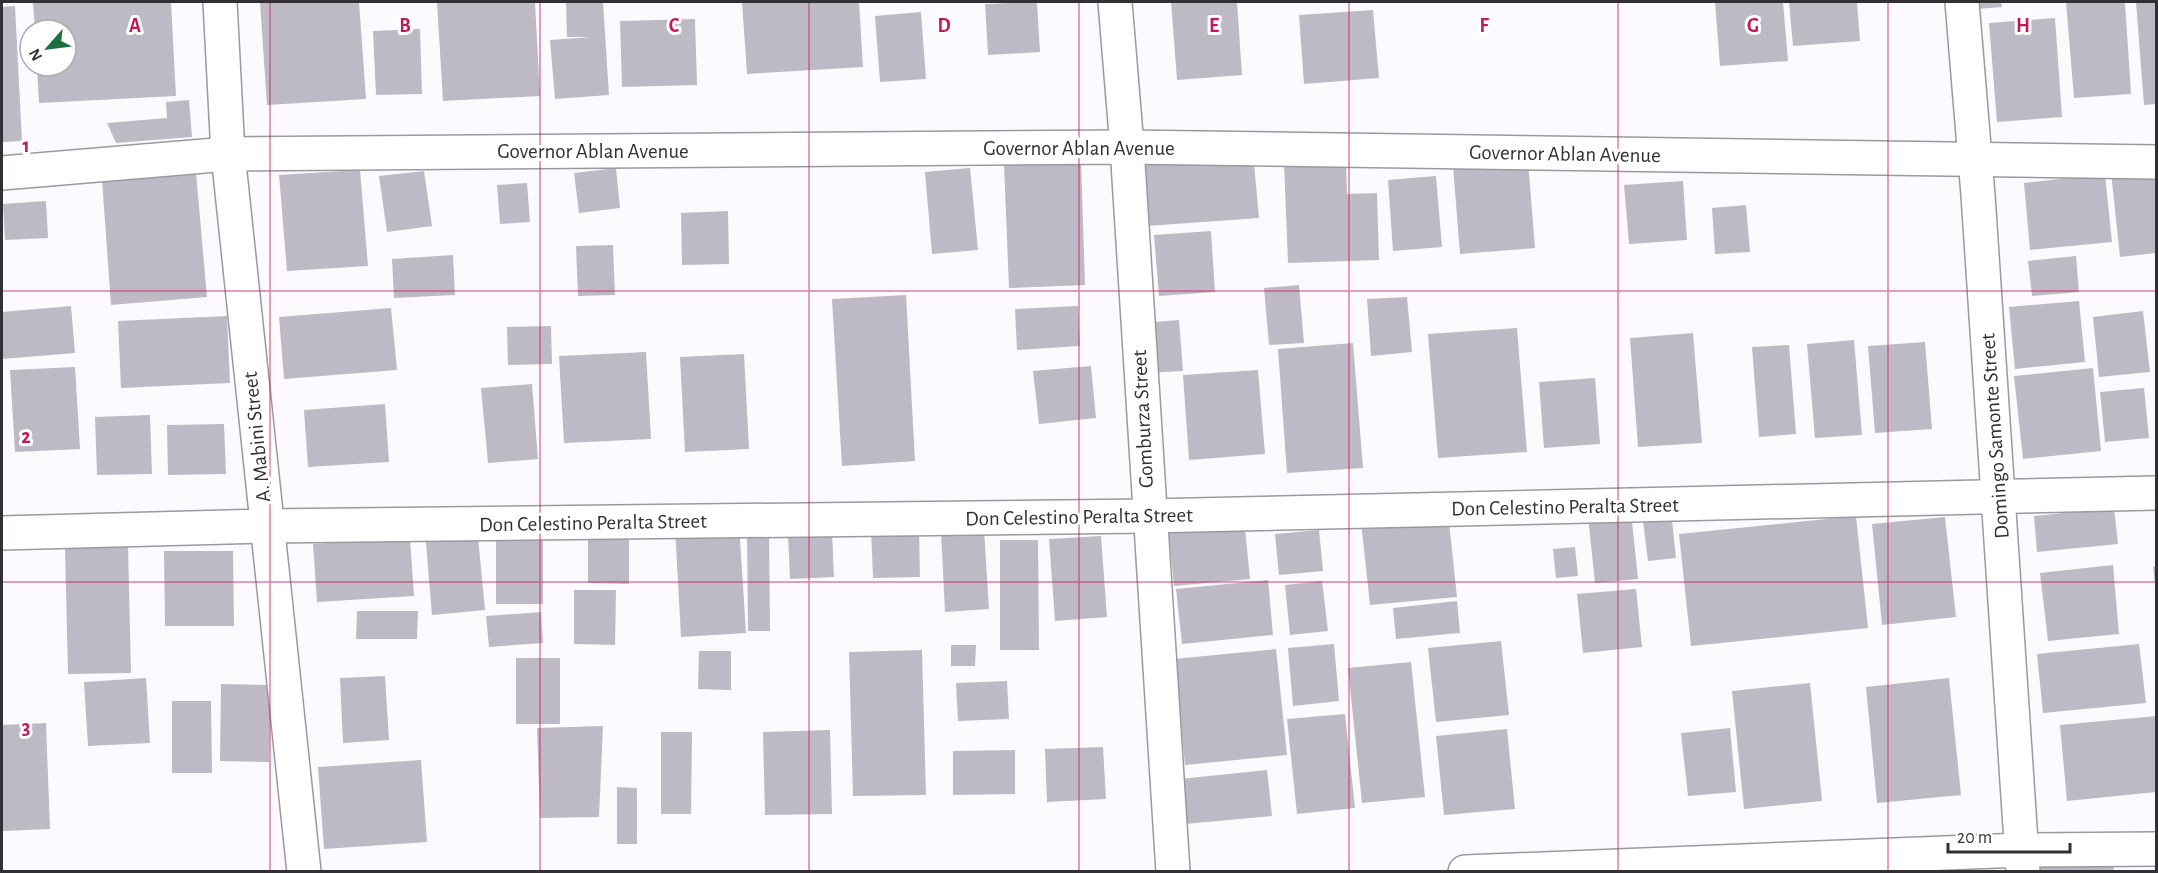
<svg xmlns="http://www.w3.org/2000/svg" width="2158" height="873" font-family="'Alegreya Sans',sans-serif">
	<rect width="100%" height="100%" fill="#fcfaff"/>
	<!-- building -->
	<g fill="#bebac5">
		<path d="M 33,2 L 171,2 L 176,96 L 39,103 L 37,66 L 66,66 L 66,30 L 35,30 Z"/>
		<path d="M 260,2 L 359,2 L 366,99 L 267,105 Z"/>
		<path d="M 437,2 L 535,2 L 540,96 L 443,101 Z"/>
		<path d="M 566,2 L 603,2 L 609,95 L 555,99 L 550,40 L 592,37 L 567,37 Z"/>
		<path d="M 742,2 L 859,2 L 863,67 L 747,74 Z"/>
		<path d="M 1037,2 L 1040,52 L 988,55 L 985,4 Z"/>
		<path d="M 1171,2 L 1237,2 L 1242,75 L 1177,80 Z"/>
		<path d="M 1715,2 L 1783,2 L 1788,61 L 1720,66 Z"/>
		<path d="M 1789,2 L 1857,2 L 1860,41 L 1793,46 Z"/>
		<path d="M 1977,2 L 2001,2 L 2002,7 L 1977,9 Z"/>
		<path d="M 2066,2 L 2125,2 L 2131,94 L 2074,98 Z"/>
		<path d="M 2136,2 L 2156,2 L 2156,104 L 2144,105 Z"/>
		<path d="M 15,6 L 22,141 L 2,142 L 2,7 Z"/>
		<path d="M 1373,10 L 1379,78 L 1304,84 L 1299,15 Z"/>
		<path d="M 921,12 L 926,79 L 880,82 L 875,16 Z"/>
		<path d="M 2055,18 L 2062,117 L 1997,122 L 1989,23 Z"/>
		<path d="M 695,19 L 697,85 L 622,87 L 620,21 Z"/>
		<path d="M 420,29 L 422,94 L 376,95 L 373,31 Z"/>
		<path d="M 189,100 L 192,137 L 116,143 L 107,123 L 167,118 L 166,102 Z"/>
		<path d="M 1253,152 L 1259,218 L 1147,226 L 1142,160 Z"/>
		<path d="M 1346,160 L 1347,194 L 1377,193 L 1379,260 L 1288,263 L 1284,163 Z"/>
		<path d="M 1081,161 L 1085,285 L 1009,288 L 1004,164 Z"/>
		<path d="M 1528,161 L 1535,248 L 1460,254 L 1453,166 Z"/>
		<path d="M 2156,167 L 2156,253 L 2120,257 L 2111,172 Z"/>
		<path d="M 616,168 L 620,208 L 579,213 L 574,173 Z"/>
		<path d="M 970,168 L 978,250 L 932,254 L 925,172 Z"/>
		<path d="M 360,170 L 368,266 L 287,271 L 279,175 Z"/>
		<path d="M 424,171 L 432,226 L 387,232 L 379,176 Z"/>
		<path d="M 196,173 L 207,297 L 111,305 L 102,180 Z"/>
		<path d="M 2105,174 L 2112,242 L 2030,250 L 2024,183 Z"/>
		<path d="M 1436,176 L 1442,247 L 1393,251 L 1388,180 Z"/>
		<path d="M 1683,181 L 1687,240 L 1629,244 L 1624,185 Z"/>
		<path d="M 527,183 L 530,222 L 500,224 L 497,185 Z"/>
		<path d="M 46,201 L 48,238 L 5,240 L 3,204 Z"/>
		<path d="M 1746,205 L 1750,252 L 1715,254 L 1712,208 Z"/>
		<path d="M 728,211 L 729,264 L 682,265 L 681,213 Z"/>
		<path d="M 1211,231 L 1215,292 L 1159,296 L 1154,235 Z"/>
		<path d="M 613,245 L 615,295 L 578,296 L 576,246 Z"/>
		<path d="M 453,255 L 455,295 L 394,298 L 392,259 Z"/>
		<path d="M 2076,256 L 2079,292 L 2032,296 L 2028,261 Z"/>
		<path d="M 1299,285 L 1304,343 L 1269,345 L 1264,288 Z"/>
		<path d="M 906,295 L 915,461 L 842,466 L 832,299 Z"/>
		<path d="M 1407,297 L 1412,352 L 1371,356 L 1367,299 Z"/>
		<path d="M 2079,301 L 2085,362 L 2015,369 L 2009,307 Z"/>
		<path d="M 71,306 L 75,353 L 2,359 L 2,312 Z"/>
		<path d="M 1078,306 L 1080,346 L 1017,350 L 1015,309 Z"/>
		<path d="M 391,308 L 397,370 L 284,379 L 279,317 Z"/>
		<path d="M 2143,311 L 2150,372 L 2099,377 L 2093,317 Z"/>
		<path d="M 227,316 L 230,383 L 121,388 L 118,321 Z"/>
		<path d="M 1179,320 L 1183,371 L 1146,373 L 1142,323 Z"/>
		<path d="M 551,326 L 552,364 L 508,365 L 507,327 Z"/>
		<path d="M 1517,328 L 1527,452 L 1438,458 L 1428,334 Z"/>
		<path d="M 1693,333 L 1702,443 L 1638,447 L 1630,338 Z"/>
		<path d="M 1854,340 L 1862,435 L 1815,438 L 1807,344 Z"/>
		<path d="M 1925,342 L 1932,429 L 1875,433 L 1868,346 Z"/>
		<path d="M 1353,343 L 1363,468 L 1287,473 L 1278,349 Z"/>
		<path d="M 1789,345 L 1796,434 L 1759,437 L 1752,347 Z"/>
		<path d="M 646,352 L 651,439 L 564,443 L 559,356 Z"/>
		<path d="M 744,354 L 749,449 L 685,452 L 680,357 Z"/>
		<path d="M 1091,366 L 1096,418 L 1039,424 L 1033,371 Z"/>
		<path d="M 75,367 L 80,449 L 15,452 L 10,370 Z"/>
		<path d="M 2093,368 L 2101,451 L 2023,459 L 2014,376 Z"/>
		<path d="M 1258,370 L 1265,454 L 1189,460 L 1183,375 Z"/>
		<path d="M 1595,378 L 1600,444 L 1544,448 L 1539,382 Z"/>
		<path d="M 532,384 L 538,459 L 488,463 L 481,388 Z"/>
		<path d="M 2144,388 L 2149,438 L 2105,442 L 2100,392 Z"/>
		<path d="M 385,404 L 389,462 L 308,467 L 304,410 Z"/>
		<path d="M 150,415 L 152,474 L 97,475 L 95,417 Z"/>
		<path d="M 224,424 L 226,474 L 168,475 L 167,425 Z"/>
		<path d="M 2114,508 L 2118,544 L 2037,552 L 2034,516 Z"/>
		<path d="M 1671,510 L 1676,558 L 1648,561 L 1642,513 Z"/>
		<path d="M 1631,512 L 1638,579 L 1595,583 L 1588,516 Z"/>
		<path d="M 1448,513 L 1457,597 L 1370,605 L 1361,522 Z"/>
		<path d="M 1856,516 L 1868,628 L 1691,646 L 1679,534 Z"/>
		<path d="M 1945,517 L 1956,617 L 1882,625 L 1872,524 Z"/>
		<path d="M 1244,518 L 1250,579 L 1174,586 L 1168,525 Z"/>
		<path d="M 739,524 L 746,633 L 681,637 L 675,527 Z"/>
		<path d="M 477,527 L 485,610 L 432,615 L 425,531 Z"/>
		<path d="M 747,528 L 769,528 L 770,631 L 748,631 Z"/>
		<path d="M 919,528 L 920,577 L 873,578 L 871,529 Z"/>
		<path d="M 984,529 L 989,609 L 945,612 L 941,532 Z"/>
		<path d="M 588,530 L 629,531 L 629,584 L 588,583 Z"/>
		<path d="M 1319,530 L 1323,571 L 1279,575 L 1275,534 Z"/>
		<path d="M 496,532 L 543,533 L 543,604 L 496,604 Z"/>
		<path d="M 832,532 L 834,577 L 790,579 L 788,535 Z"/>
		<path d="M 1101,536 L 1107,617 L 1055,621 L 1049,539 Z"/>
		<path d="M 410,538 L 414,596 L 317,602 L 313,544 Z"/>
		<path d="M 1000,540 L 1038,540 L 1039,650 L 1000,650 Z"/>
		<path d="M 128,545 L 131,673 L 68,674 L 65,547 Z"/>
		<path d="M 1575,547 L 1578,576 L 1556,578 L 1553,549 Z"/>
		<path d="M 164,551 L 233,551 L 234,626 L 165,626 Z"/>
		<path d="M 2113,565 L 2119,634 L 2048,641 L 2040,573 Z"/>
		<path d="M 2156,566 L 2156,584 L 2155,584 L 2153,567 Z"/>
		<path d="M 1268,580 L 1273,635 L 1182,644 L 1176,589 Z"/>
		<path d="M 1322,581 L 1328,631 L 1290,635 L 1285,585 Z"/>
		<path d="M 1636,589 L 1642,647 L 1583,653 L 1577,594 Z"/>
		<path d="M 574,590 L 616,590 L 615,645 L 574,644 Z"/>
		<path d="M 1457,601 L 1460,633 L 1396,639 L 1393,608 Z"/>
		<path d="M 357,611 L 418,611 L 417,639 L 356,639 Z"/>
		<path d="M 541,612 L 543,643 L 489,647 L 486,616 Z"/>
		<path d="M 1501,641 L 1509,715 L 1436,722 L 1428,648 Z"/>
		<path d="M 1334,644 L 1339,701 L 1293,706 L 1288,648 Z"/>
		<path d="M 2139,644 L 2146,703 L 2043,713 L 2037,654 Z"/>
		<path d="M 951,645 L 976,645 L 975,666 L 951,666 Z"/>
		<path d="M 1276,649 L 1287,755 L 1185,765 L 1174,659 Z"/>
		<path d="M 922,650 L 926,795 L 853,796 L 849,652 Z"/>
		<path d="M 699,651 L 731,651 L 731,690 L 698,689 Z"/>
		<rect x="516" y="658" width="44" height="66"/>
		<path d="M 1411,662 L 1425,797 L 1362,803 L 1348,668 Z"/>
		<path d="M 385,676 L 389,740 L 343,743 L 340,678 Z"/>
		<path d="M 146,678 L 150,743 L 88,746 L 84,682 Z"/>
		<path d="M 1949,678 L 1961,795 L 1877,803 L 1866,687 Z"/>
		<path d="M 1007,681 L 1009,719 L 958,721 L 956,683 Z"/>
		<path d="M 1810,683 L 1822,801 L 1744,809 L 1732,691 Z"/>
		<path d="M 221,684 L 270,685 L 269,762 L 220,761 Z"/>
		<path d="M 172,701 L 211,701 L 212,773 L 172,773 Z"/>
		<path d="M 1345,714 L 1355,808 L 1297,814 L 1287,719 Z"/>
		<path d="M 2156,716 L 2156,792 L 2067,801 L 2060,725 Z"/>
		<path d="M 46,723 L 50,829 L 3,831 L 2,725 Z"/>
		<path d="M 603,726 L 599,817 L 540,818 L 537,728 Z"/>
		<path d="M 1730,728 L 1736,792 L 1688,796 L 1681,733 Z"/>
		<path d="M 1507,729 L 1515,809 L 1444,815 L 1436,736 Z"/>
		<path d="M 830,730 L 832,814 L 765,815 L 763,732 Z"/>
		<path d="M 661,732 L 692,732 L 691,814 L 661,814 Z"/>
		<path d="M 1103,747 L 1106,799 L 1047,802 L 1045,749 Z"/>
		<path d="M 1015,750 L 1015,794 L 953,795 L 953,751 Z"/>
		<path d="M 421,760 L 427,842 L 324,849 L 318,767 Z"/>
		<path d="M 1267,770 L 1272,816 L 1185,824 L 1180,779 Z"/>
		<path d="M 617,787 L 637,788 L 637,844 L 617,844 Z"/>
		<path d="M 2113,856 L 2114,872 L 2037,872 L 2036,863 Z"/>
	</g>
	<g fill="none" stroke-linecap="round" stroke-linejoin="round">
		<!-- minor casing -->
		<g stroke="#9c98a2" stroke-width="36">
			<g id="minor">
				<path d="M 220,2 L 228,154 L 304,872"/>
				<path d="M 1115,2 L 1127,147 L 1173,872"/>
				<path d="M 1962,2 L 1978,195 L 2023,872"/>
				<path d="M 2,533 L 267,526 L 1149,516 L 2156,493"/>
				<path d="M 1465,872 L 2022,850 L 2156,849"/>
			</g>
		</g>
		<!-- major casing -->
		<g stroke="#9c98a2" stroke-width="36">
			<path id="major" d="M 2,173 L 228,154 L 1127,147 L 2156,162"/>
		</g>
		<!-- minor -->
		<use href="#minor" stroke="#fff" stroke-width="33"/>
		<!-- major -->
		<use href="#major" stroke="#fff" stroke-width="33"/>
	</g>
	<!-- grid -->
	<path fill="none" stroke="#c2185b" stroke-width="1.5" stroke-opacity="0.55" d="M 270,2 L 270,872M 540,2 L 540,872M 809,2 L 809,872M 1079,2 L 1079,872M 1349,2 L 1349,872M 1618,2 L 1618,872M 1888,2 L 1888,872M 2,291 L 2156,291M 2,582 L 2156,582"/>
	<g text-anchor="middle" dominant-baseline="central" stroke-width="6" stroke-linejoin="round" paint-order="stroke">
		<!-- street labels -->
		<g font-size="21" fill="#323034" stroke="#fff">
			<text x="1079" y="148">Governor Ablan Avenue</text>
			<text x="593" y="151">Governor Ablan Avenue</text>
			<text transform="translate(1565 154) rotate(1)">Governor Ablan Avenue</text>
			<text transform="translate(1143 419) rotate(-93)">Gomburza Street</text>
			<text transform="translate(1995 436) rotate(-94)">Domingo Samonte Street</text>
			<text transform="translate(257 437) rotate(-96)">A. Mabini Street</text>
			<text transform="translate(1565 507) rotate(-1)">Don Celestino Peralta Street</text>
			<text transform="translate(1079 517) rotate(-1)">Don Celestino Peralta Street</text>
			<text transform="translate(593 523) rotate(-1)">Don Celestino Peralta Street</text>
		</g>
	</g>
	<g font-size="20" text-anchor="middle" font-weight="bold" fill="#c2185b" stroke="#fff" stroke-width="6" stroke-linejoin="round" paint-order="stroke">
		<text x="135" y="32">A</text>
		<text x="405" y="32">B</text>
		<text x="674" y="32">C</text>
		<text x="944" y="32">D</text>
		<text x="1214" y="32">E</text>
		<text x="1484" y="32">F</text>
		<text x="1753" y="32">G</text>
		<text x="2023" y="32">H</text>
		<text x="26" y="152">1</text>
		<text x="26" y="443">2</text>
		<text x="26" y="734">3</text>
	</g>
	<!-- border -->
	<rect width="2158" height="873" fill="none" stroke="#323034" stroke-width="6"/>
	<!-- north arrow -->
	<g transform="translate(48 48) rotate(242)"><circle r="28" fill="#ffffff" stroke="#adacae" stroke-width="1.5"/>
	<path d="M0-4.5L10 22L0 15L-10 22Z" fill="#1f7041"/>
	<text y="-9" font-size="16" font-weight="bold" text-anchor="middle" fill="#323034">N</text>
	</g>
	<!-- scale -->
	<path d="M1948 843v9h122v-9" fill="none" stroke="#323034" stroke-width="3"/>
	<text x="1957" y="843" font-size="18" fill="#323034" stroke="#ffffff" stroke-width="4.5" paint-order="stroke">20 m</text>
</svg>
